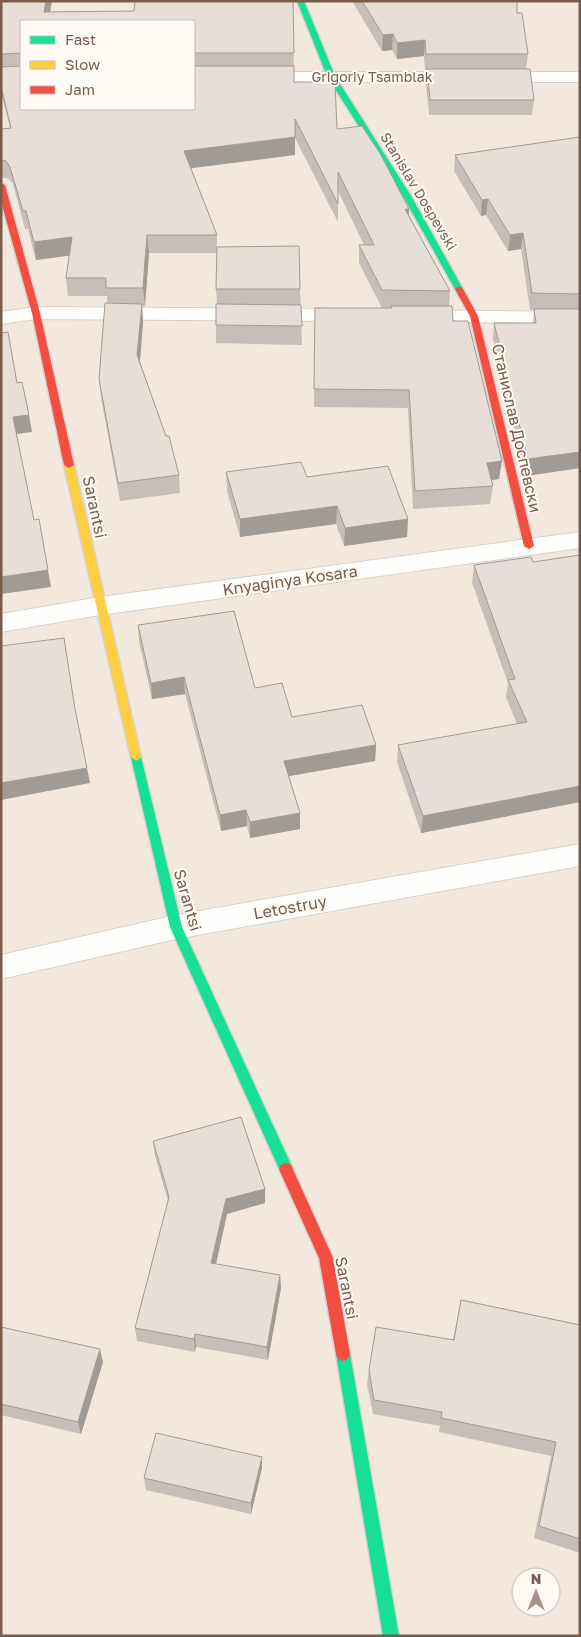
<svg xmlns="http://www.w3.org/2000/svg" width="581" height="1637" font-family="'Golos Text',sans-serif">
	<rect width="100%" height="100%" fill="#f9f5f0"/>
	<!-- residential -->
	<path fill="#f2e8de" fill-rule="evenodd" d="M 1,1 L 580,1 L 580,1636 L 1,1636 ZM 21,21 L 194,21 L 194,109 L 21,109 ZM 521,1577 L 551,1577 L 551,1607 L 521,1607 Z"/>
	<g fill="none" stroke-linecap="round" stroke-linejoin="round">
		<!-- street casing -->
		<g stroke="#d7d1cb" stroke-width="2">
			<g id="street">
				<rect x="194" y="72" width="386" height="10"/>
				<path d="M 36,307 L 352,309 L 359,310 L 363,315 L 359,320 L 352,321 L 36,319 L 1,324 L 1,312 Z"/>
				<path d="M 415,310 L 580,312 L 580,324 L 408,321 L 404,316 L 408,311 Z"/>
				<path d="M 580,532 L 580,548 L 100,615 L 1,632 L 1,614 L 100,597 Z"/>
				<path d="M 580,844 L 580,866 L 176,939 L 1,979 L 1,955 L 176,915 Z"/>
			</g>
		</g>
		<!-- fast casing -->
		<g stroke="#d9d2cb" stroke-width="3">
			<g id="fast">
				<path d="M 297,1 L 304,1 L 335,76 L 411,196 L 463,289 L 462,291 L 456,291 L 455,289 L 403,196 L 327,76 Z"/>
				<path d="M 136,753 L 141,757 L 182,927 L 293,1169 L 291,1173 L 286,1175 L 281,1173 L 170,927 L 131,757 Z"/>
				<path d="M 343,1347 L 348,1349 L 350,1354 L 399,1636 L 383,1636 L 336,1354 L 338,1349 Z"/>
			</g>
		</g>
		<!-- slow casing -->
		<g stroke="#d9d2cb" stroke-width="3">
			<path id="slow" d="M 69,462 L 74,465 L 141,757 L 136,761 L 131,757 L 64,465 Z"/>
		</g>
		<!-- jam casing -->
		<g stroke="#d9d2cb" stroke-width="3">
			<g id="jam">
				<path d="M 1,183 L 5,185 L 40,313 L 74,465 L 69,468 L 64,465 L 32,313 L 1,201 Z"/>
				<path d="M 459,286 L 463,289 L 478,316 L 534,546 L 529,549 L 524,546 L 470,316 L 455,289 Z"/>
				<path d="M 286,1163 L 291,1165 L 333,1258 L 350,1354 L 348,1359 L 343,1361 L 338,1359 L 336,1354 L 319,1258 L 279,1169 L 281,1165 Z"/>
			</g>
		</g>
		<!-- street -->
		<use href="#street" fill="#fefefd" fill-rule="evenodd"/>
		<!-- fast -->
		<use href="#fast" fill="#16e098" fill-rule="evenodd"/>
		<!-- slow -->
		<use href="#slow" fill="#ffcf43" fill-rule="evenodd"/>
		<!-- jam -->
		<use href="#jam" fill="#f24e42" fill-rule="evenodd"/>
	</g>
	<!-- wall -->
	<g fill="#c6bfb9" fill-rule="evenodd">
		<path d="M 1,1 L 52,1 L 50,12 L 134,11 L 293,1 L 294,82 L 409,209 L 409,215 L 450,291 L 449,306 L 499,479 L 491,480 L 493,486 L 490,504 L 413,509 L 408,408 L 314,407 L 315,308 L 382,308 L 359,263 L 359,245 L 364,245 L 338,191 L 338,222 L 295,138 L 295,155 L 191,168 L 217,235 L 217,247 L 300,289 L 302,345 L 216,343 L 216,325 L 217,304 L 216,289 L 217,253 L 149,253 L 145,306 L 142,306 L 143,322 L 140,362 L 179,475 L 180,493 L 120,501 L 101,397 L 99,379 L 107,303 L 107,296 L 68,296 L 66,278 L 69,255 L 36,260 L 28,229 L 25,229 L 13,184 L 9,179 L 1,177 L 1,129 L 10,128 L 1,93 ZM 194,21 L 194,109 L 21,109 Z"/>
		<path d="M 352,1 L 517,1 L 517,13 L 528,54 L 526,69 L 534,100 L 532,115 L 429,115 L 426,84 L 427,70 L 425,70 L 424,56 L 397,59 L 392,50 L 382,51 Z"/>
		<path d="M 580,137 L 580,468 L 526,476 L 493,339 L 494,323 L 533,323 L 534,310 L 530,310 L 521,249 L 508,251 L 486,215 L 481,216 L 454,171 L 455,155 Z"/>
		<path d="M 226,472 L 307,477 L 408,519 L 407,537 L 344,546 L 336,524 L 240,537 L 227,491 Z"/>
		<path d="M 474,565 L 580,802 L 421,833 L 397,762 L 398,745 L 517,724 L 506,697 L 508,683 L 472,583 Z"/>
		<path d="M 138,625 L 255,688 L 292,717 L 376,745 L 375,761 L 289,776 L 300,829 L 250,838 L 247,826 L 221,831 L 185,694 L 152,699 L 139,642 Z"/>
		<path d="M 153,1141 L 265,1189 L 265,1203 L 227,1214 L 216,1264 L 280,1275 L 281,1288 L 268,1360 L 196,1347 L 195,1352 L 137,1341 L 135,1328 L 168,1201 L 155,1156 Z"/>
		<path d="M 461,1300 L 578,1324 L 580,1316 L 580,1553 L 534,1538 L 551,1456 L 439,1432 L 440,1426 L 373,1414 L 367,1384 L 369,1370 L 453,1340 Z"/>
		<path d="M 1,1327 L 103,1362 L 81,1434 L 1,1415 Z"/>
		<path d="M 262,1457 L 262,1468 L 251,1514 L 146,1490 L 144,1478 Z"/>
	</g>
	<!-- shaded-wall -->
	<g fill="#a19b96">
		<path d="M 46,1 L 52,1 L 48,21 L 44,12 Z"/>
		<path d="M 393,34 L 392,50 L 382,51 L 383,35 Z"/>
		<path d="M 425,40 L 424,56 L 397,59 L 397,43 Z"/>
		<path d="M 295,137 L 295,155 L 185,169 L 184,151 Z"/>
		<path d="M 488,199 L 486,215 L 481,216 L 482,200 Z"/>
		<path d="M 405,209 L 409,209 L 408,227 Z"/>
		<path d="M 523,233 L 521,249 L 508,251 L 510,235 Z"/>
		<path d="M 147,235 L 149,253 L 145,306 L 143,288 Z"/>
		<path d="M 72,237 L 74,255 L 36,260 L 34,242 Z"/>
		<path d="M 142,304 L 143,322 L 139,373 L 137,355 Z"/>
		<path d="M 29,415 L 32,432 L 16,434 L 13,417 Z"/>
		<path d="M 580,452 L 580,468 L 526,476 L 528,459 Z"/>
		<path d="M 502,461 L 499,479 L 485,481 L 487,463 Z"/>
		<path d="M 337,506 L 336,524 L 240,537 L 240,519 Z"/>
		<path d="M 408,519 L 407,537 L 344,546 L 345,528 Z"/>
		<path d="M 48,570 L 51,587 L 1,594 L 1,577 Z"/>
		<path d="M 184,677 L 185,694 L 152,699 L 151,683 Z"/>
		<path d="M 376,745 L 375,761 L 284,777 L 284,761 Z"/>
		<path d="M 87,768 L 90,783 L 1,800 L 1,783 Z"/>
		<path d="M 580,786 L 580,802 L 421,833 L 423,816 Z"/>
		<path d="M 246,810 L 247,826 L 221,831 L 220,815 Z"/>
		<path d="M 300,813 L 300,829 L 250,838 L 250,822 Z"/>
		<path d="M 265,1189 L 265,1203 L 227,1214 L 213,1277 L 211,1263 L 226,1199 Z"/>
		<path d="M 280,1275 L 281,1288 L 268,1360 L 267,1347 Z"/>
		<path d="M 195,1334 L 196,1347 L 195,1352 L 194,1339 Z"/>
		<path d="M 100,1349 L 103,1362 L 81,1434 L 78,1422 Z"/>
		<path d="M 262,1457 L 262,1468 L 251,1514 L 251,1503 Z"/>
	</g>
	<!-- building -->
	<g fill="#e6ded7" stroke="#a19b96">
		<path d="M 1,1 L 46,1 L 44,12 L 134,11 L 135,1 L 293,1 L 294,53 L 194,53 L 194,21 L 21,21 L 21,109 L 194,109 L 194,66 L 294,66 L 294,82 L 335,82 L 337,129 L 362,126 L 381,155 L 409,209 L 405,209 L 450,291 L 382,290 L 359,245 L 374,245 L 338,172 L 338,204 L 295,119 L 295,137 L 184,151 L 217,235 L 147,235 L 143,288 L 106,288 L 106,278 L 66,278 L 72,237 L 34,242 L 26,211 L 23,211 L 10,167 L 6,161 L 1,160 L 1,129 L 11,128 L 1,86 L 1,67 L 20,66 L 20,53 L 1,54 Z"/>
		<path d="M 362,1 L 517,1 L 517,13 L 522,13 L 528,54 L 426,54 L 425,40 L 397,43 L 393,34 L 383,35 Z"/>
		<path d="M 427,69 L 530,69 L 534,100 L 430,100 Z"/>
		<path d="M 580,137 L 580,294 L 532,293 L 523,233 L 510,235 L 488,199 L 482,200 L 455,155 Z"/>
		<path d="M 299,246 L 300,289 L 216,289 L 217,247 Z"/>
		<path d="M 105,303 L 142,304 L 137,355 L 166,436 L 169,436 L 179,475 L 118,483 L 99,379 Z"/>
		<path d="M 216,304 L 301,305 L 302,326 L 216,325 Z"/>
		<path d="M 391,306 L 452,306 L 453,321 L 468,321 L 502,461 L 487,463 L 493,486 L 415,491 L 409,390 L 314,389 L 315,308 L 392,308 Z"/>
		<path d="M 534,309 L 580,309 L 580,452 L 528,459 L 494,323 L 536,323 Z"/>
		<path d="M 8,332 L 17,383 L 22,382 L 29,415 L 13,417 L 34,520 L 39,519 L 48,570 L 1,577 L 1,333 Z"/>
		<path d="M 301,462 L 307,477 L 388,466 L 408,519 L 345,528 L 337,506 L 240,519 L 226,472 Z"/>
		<path d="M 580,555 L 580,786 L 423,816 L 398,745 L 527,722 L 508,680 L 515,679 L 474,565 L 531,557 L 533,562 Z"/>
		<path d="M 234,611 L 255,688 L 282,683 L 292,717 L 362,705 L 376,745 L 284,761 L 300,813 L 250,822 L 246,810 L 220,815 L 184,677 L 151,683 L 138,625 Z"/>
		<path d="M 64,638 L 75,709 L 87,768 L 1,783 L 1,646 Z"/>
		<path d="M 241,1117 L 265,1189 L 226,1199 L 211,1263 L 280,1275 L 267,1347 L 195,1334 L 194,1339 L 135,1328 L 169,1197 L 153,1141 Z"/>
		<path d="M 461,1300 L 580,1325 L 580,1539 L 539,1526 L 556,1442 L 441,1418 L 442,1412 L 374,1400 L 369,1370 L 376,1327 L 454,1340 Z"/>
		<path d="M 1,1327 L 100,1349 L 78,1422 L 1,1404 Z"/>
		<path d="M 156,1433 L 262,1457 L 251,1503 L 144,1478 Z"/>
	</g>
	<g text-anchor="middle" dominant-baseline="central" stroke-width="4" stroke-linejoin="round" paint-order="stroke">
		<!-- far-street labels -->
		<g font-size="14" fill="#7a5c4d" stroke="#fffaf3">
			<text x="372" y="76">Grigoriy Tsamblak</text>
			<text transform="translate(419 191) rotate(59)">Stanislav Dospevski</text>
		</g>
		<!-- street labels -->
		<g font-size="16" fill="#7a5c4d" stroke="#fffaf3">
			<text transform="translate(517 428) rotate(77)">Станислав Доспевски</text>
			<text transform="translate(95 507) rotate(78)">Sarantsi</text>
			<text transform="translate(290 580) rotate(-8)">Knyaginya Kosara</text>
			<text transform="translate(188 900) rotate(74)">Sarantsi</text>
			<text transform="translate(290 907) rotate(-10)">Letostruy</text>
			<text transform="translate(347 1288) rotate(79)">Sarantsi</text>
		</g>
	</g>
	<!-- border -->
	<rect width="581" height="1637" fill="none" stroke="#7a5c4d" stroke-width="5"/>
	<!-- legend -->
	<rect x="20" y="20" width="175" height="90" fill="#fffaf3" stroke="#cabbb1"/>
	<rect x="30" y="36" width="25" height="8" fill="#16e098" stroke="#cabbb1"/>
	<text x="65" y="45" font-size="15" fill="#7a5c4d">Fast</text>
	<rect x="30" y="61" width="25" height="8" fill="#ffcf43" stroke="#cabbb1"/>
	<text x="65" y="70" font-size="15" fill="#7a5c4d">Slow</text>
	<rect x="30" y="86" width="25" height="8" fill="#f24e42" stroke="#cabbb1"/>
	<text x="65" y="95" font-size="15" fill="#7a5c4d">Jam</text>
	<!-- north arrow -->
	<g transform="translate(536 1592)"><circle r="24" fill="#fffaf3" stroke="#cabbb1"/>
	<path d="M0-4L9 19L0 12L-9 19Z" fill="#a69286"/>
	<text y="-8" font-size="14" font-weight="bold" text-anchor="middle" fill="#7a5c4d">N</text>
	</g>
</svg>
